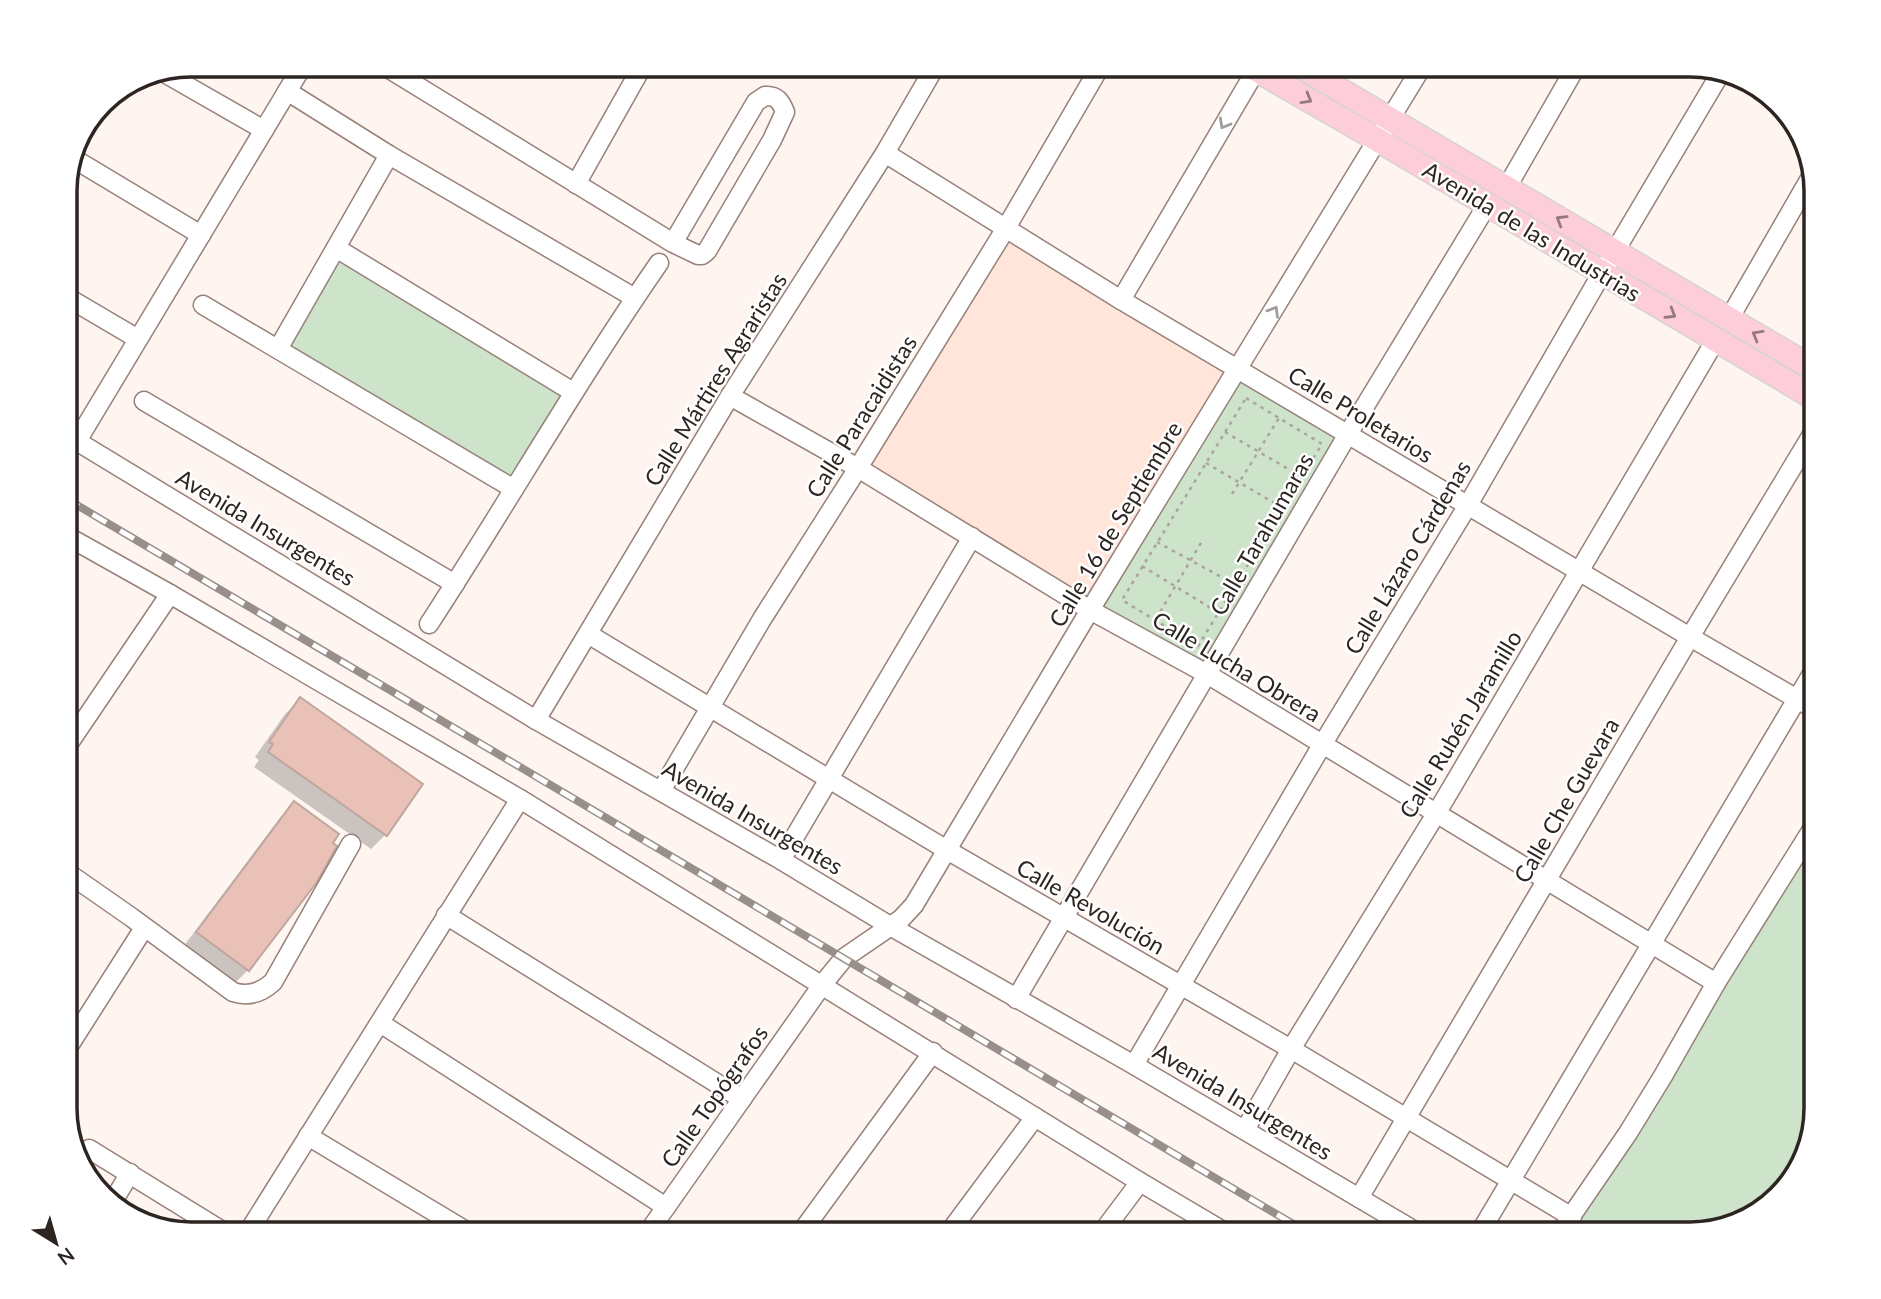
<svg xmlns="http://www.w3.org/2000/svg" width="1881" height="1299" font-family="Lato,sans-serif">
	<rect width="100%" height="100%" fill="#fef4f0"/>
	<!-- built -->
	<path fill="#ffe5da" d="M 1010,241 L 1238,369 L 1090,610 L 858,468 Z"/>
	<!-- green -->
	<g fill="#cde4cb">
		<path d="M 336,248 L 573,392 L 514,489 L 278,349 Z"/>
		<path d="M 1238,369 L 1348,434 L 1207,674 L 1091,610 Z"/>
		<path d="M 1816,823 L 1816,1108 L 1795,1178 L 1746,1221 L 1690,1234 L 1559,1234 Z"/>
	</g>
	<!-- shadow -->
	<g fill="#0003">
		<path d="M 300,700 L 386,834 L 371,849 L 254,767 L 259,760 L 255,757 L 285,714 Z"/>
		<path d="M 294,803 L 331,843 L 315,881 L 248,970 L 233,985 L 183,947 L 280,818 Z"/>
	</g>
	<!-- building -->
	<g fill="#e9c1b6" stroke="#bfa7a0" stroke-width="2">
		<path d="M 300,697 L 423,784 L 387,836 L 268,752 L 273,744 L 269,742 Z"/>
		<path d="M 294,801 L 339,834 L 333,843 L 337,846 L 317,882 L 249,971 L 196,932 Z"/>
	</g>
	<g fill="none" stroke-linecap="round" stroke-linejoin="round">
		<!-- minor casing -->
		<g stroke="#978179" stroke-width="21">
			<g id="minor">
				<path d="M 383,65 L 673,243 L 698,255 L 702,255 L 707,251 L 772,140 L 785,112 C 781,102 777,95 765,96 L 756,102 L 673,243"/>
				<path d="M 161,71 L 264,130"/>
				<path d="M 287,91 L 389,155 L 635,298"/>
				<path d="M 885,153 L 1121,300 L 1690,637 L 1816,710"/>
				<path d="M 76,160 L 201,235"/>
				<path d="M 576,184 L 643,65"/>
				<path d="M 1507,187 L 1577,65"/>
				<path d="M 336,248 L 573,392"/>
				<path d="M 65,296 L 138,339"/>
				<path d="M 1121,300 L 1259,65"/>
				<path d="M 203,305 L 514,489"/>
				<path d="M 1729,319 L 1812,175"/>
				<path d="M 278,349 L 389,155"/>
				<path d="M 730,396 L 858,468 L 1090,610 L 1207,674 L 1716,983"/>
				<path d="M 144,401 L 455,584"/>
				<path d="M 65,434 L 536,720 L 781,860 L 890,926 L 1134,1065 L 1420,1234"/>
				<path d="M 77,441 L 303,65"/>
				<path d="M 65,535 L 170,594 L 520,799 L 1140,1182 L 1228,1234"/>
				<path d="M 429,624 C 507,504 578,380 659,263"/>
				<path d="M 588,634 L 947,850 L 1291,1049 L 1572,1217"/>
				<path d="M 536,720 L 730,396 L 885,153 L 936,65"/>
				<path d="M 65,749 L 170,594"/>
				<path d="M 661,791 L 762,619 L 858,468 L 1006,228 L 1101,65"/>
				<path d="M 781,860 L 972,537"/>
				<path d="M 65,871 L 131,917 L 233,992 C 248,997 261,993 273,982 L 351,844"/>
				<path d="M 446,915 L 742,1099"/>
				<path d="M 1016,999 L 1348,434 L 1487,205"/>
				<path d="M 380,1023 L 666,1207"/>
				<path d="M 65,1052 L 144,928"/>
				<path d="M 1134,1065 L 1322,745 L 1468,505 L 1602,273 L 1720,74"/>
				<path d="M 1245,1130 L 1291,1049 L 1436,814 L 1715,341"/>
				<path d="M 308,1136 L 471,1234"/>
				<path d="M 89,1149 L 227,1234"/>
				<path d="M 1359,1198 L 1690,637 L 1816,428"/>
				<path d="M 112,1203 L 130,1173"/>
				<path d="M 247,1234 L 520,799"/>
				<path d="M 647,1234 L 822,985 L 844,958 L 901,919 L 914,905 L 1090,610 L 1423,65"/>
				<path d="M 800,1234 L 933,1052"/>
				<path d="M 948,1234 L 1035,1117"/>
				<path d="M 1101,1234 L 1140,1182"/>
				<path d="M 1479,1234 L 1816,667"/>
				<path d="M 1559,1234 L 1628,1133 L 1663,1076 L 1716,983 L 1816,823"/>
			</g>
		</g>
		<!-- major casing -->
		<g stroke="#d5d3d3" stroke-width="26">
			<g id="major">
				<path d="M 1248,65 L 1378,140 L 1816,399"/>
				<path d="M 1298,65 L 1816,370"/>
			</g>
		</g>
		<!-- path -->
		<g stroke="#aca39f" stroke-width="2.5" stroke-dasharray="3.5 5" stroke-linecap="butt">
			<path d="M 1246,398 L 1322,444 L 1198,646 L 1122,600 Z"/>
			<path d="M 1225,432 L 1302,477"/>
			<path d="M 1206,463 L 1283,508"/>
			<path d="M 1232,494 L 1279,418"/>
			<path d="M 1157,542 L 1236,585"/>
			<path d="M 1142,566 L 1219,613"/>
			<path d="M 1156,619 L 1202,541"/>
		</g>
		<!-- minor -->
		<use href="#minor" stroke="#fff" stroke-width="18"/>
		<!-- major -->
		<use href="#major" stroke="#fdcdd9" stroke-width="23"/>
		<!-- rail casing -->
		<g stroke="#988f8b" stroke-width="8">
			<path id="rail" d="M 65,498 L 1310,1234"/>
		</g>
		<!-- rail -->
		<use href="#rail" stroke="#fff" stroke-width="5" stroke-dasharray="16" stroke-linecap="butt"/>
	</g>
	<!-- one-way arrows -->
	<defs><path id="oneway-chevron" d="M-2-3.5L2.5 0L-2 3.5" fill="none" stroke-width="1.6" stroke-linecap="round" stroke-linejoin="round" transform="scale(1.75)"/></defs>
	<g stroke="#95797d">
		<use href="#oneway-chevron" transform="translate(1307 99) rotate(30)"/>
		<use href="#oneway-chevron" transform="translate(1561 220) rotate(-149)"/>
		<use href="#oneway-chevron" transform="translate(1671 314) rotate(31)"/>
		<use href="#oneway-chevron" transform="translate(1757 335) rotate(-150)"/>
	</g>
	<g stroke="#a09d9b">
		<use href="#oneway-chevron" transform="translate(1224 124) rotate(120)"/>
		<use href="#oneway-chevron" transform="translate(1274 311) rotate(-59)"/>
	</g>
	<g text-anchor="middle" dominant-baseline="central" stroke-width="5" stroke-linejoin="round" paint-order="stroke">
		<!-- street labels -->
		<g font-size="23" fill="#2d2521" stroke="#fff">
			<text transform="translate(1532 231) rotate(31)">Avenida de las Industrias</text>
			<text transform="translate(715 379) rotate(-58)">Calle Mártires Agraristas</text>
			<text transform="translate(1361 414) rotate(31)">Calle Proletarios</text>
			<text transform="translate(861 416) rotate(-58)">Calle Paracaidistas</text>
			<text transform="translate(1115 524) rotate(-59)">Calle 16 de Septiembre</text>
			<text transform="translate(266 527) rotate(31)">Avenida Insurgentes</text>
			<text transform="translate(1261 534) rotate(-60)">Calle Tarahumaras</text>
			<text transform="translate(1407 557) rotate(-59)">Calle Lázaro Cárdenas</text>
			<text transform="translate(1237 666) rotate(31)">Calle Lucha Obrera</text>
			<text transform="translate(1460 724) rotate(-59)">Calle Rubén Jaramillo</text>
			<text transform="translate(1566 800) rotate(-60)">Calle Che Guevara</text>
			<text transform="translate(753 817) rotate(30)">Avenida Insurgentes</text>
			<text transform="translate(1091 906) rotate(30)">Calle Revolución</text>
			<text transform="translate(714 1096) rotate(-55)">Calle Topógrafos</text>
			<text transform="translate(1243 1101) rotate(31)">Avenida Insurgentes</text>
		</g>
	</g>
	<!-- crop -->
	<path d="M0 0H1881V1299H0ZM191 77H1690A114 114 0 0 1 1804 191V1108A114 114 0 0 1 1690 1222H191A114 114 0 0 1 77 1108V191A114 114 0 0 1 191 77Z" fill="#fff" fill-rule="evenodd"/>
	<path fill="none" stroke="#2d2521" stroke-width="3.5" d="M191 77H1690A114 114 0 0 1 1804 191V1108A114 114 0 0 1 1690 1222H191A114 114 0 0 1 77 1108V191A114 114 0 0 1 191 77Z"/>
	<!-- north arrow -->
	<g transform="translate(56 1243) rotate(143)" stroke="#ffffff" stroke-width="5" paint-order="stroke">
	<path d="M0-5L12 26L0 18L-12 26Z" fill="#2d2521"/>
	<text y="-10" font-size="19" font-weight="bold" text-anchor="middle" fill="#2d2521">N</text>
	</g>
</svg>
